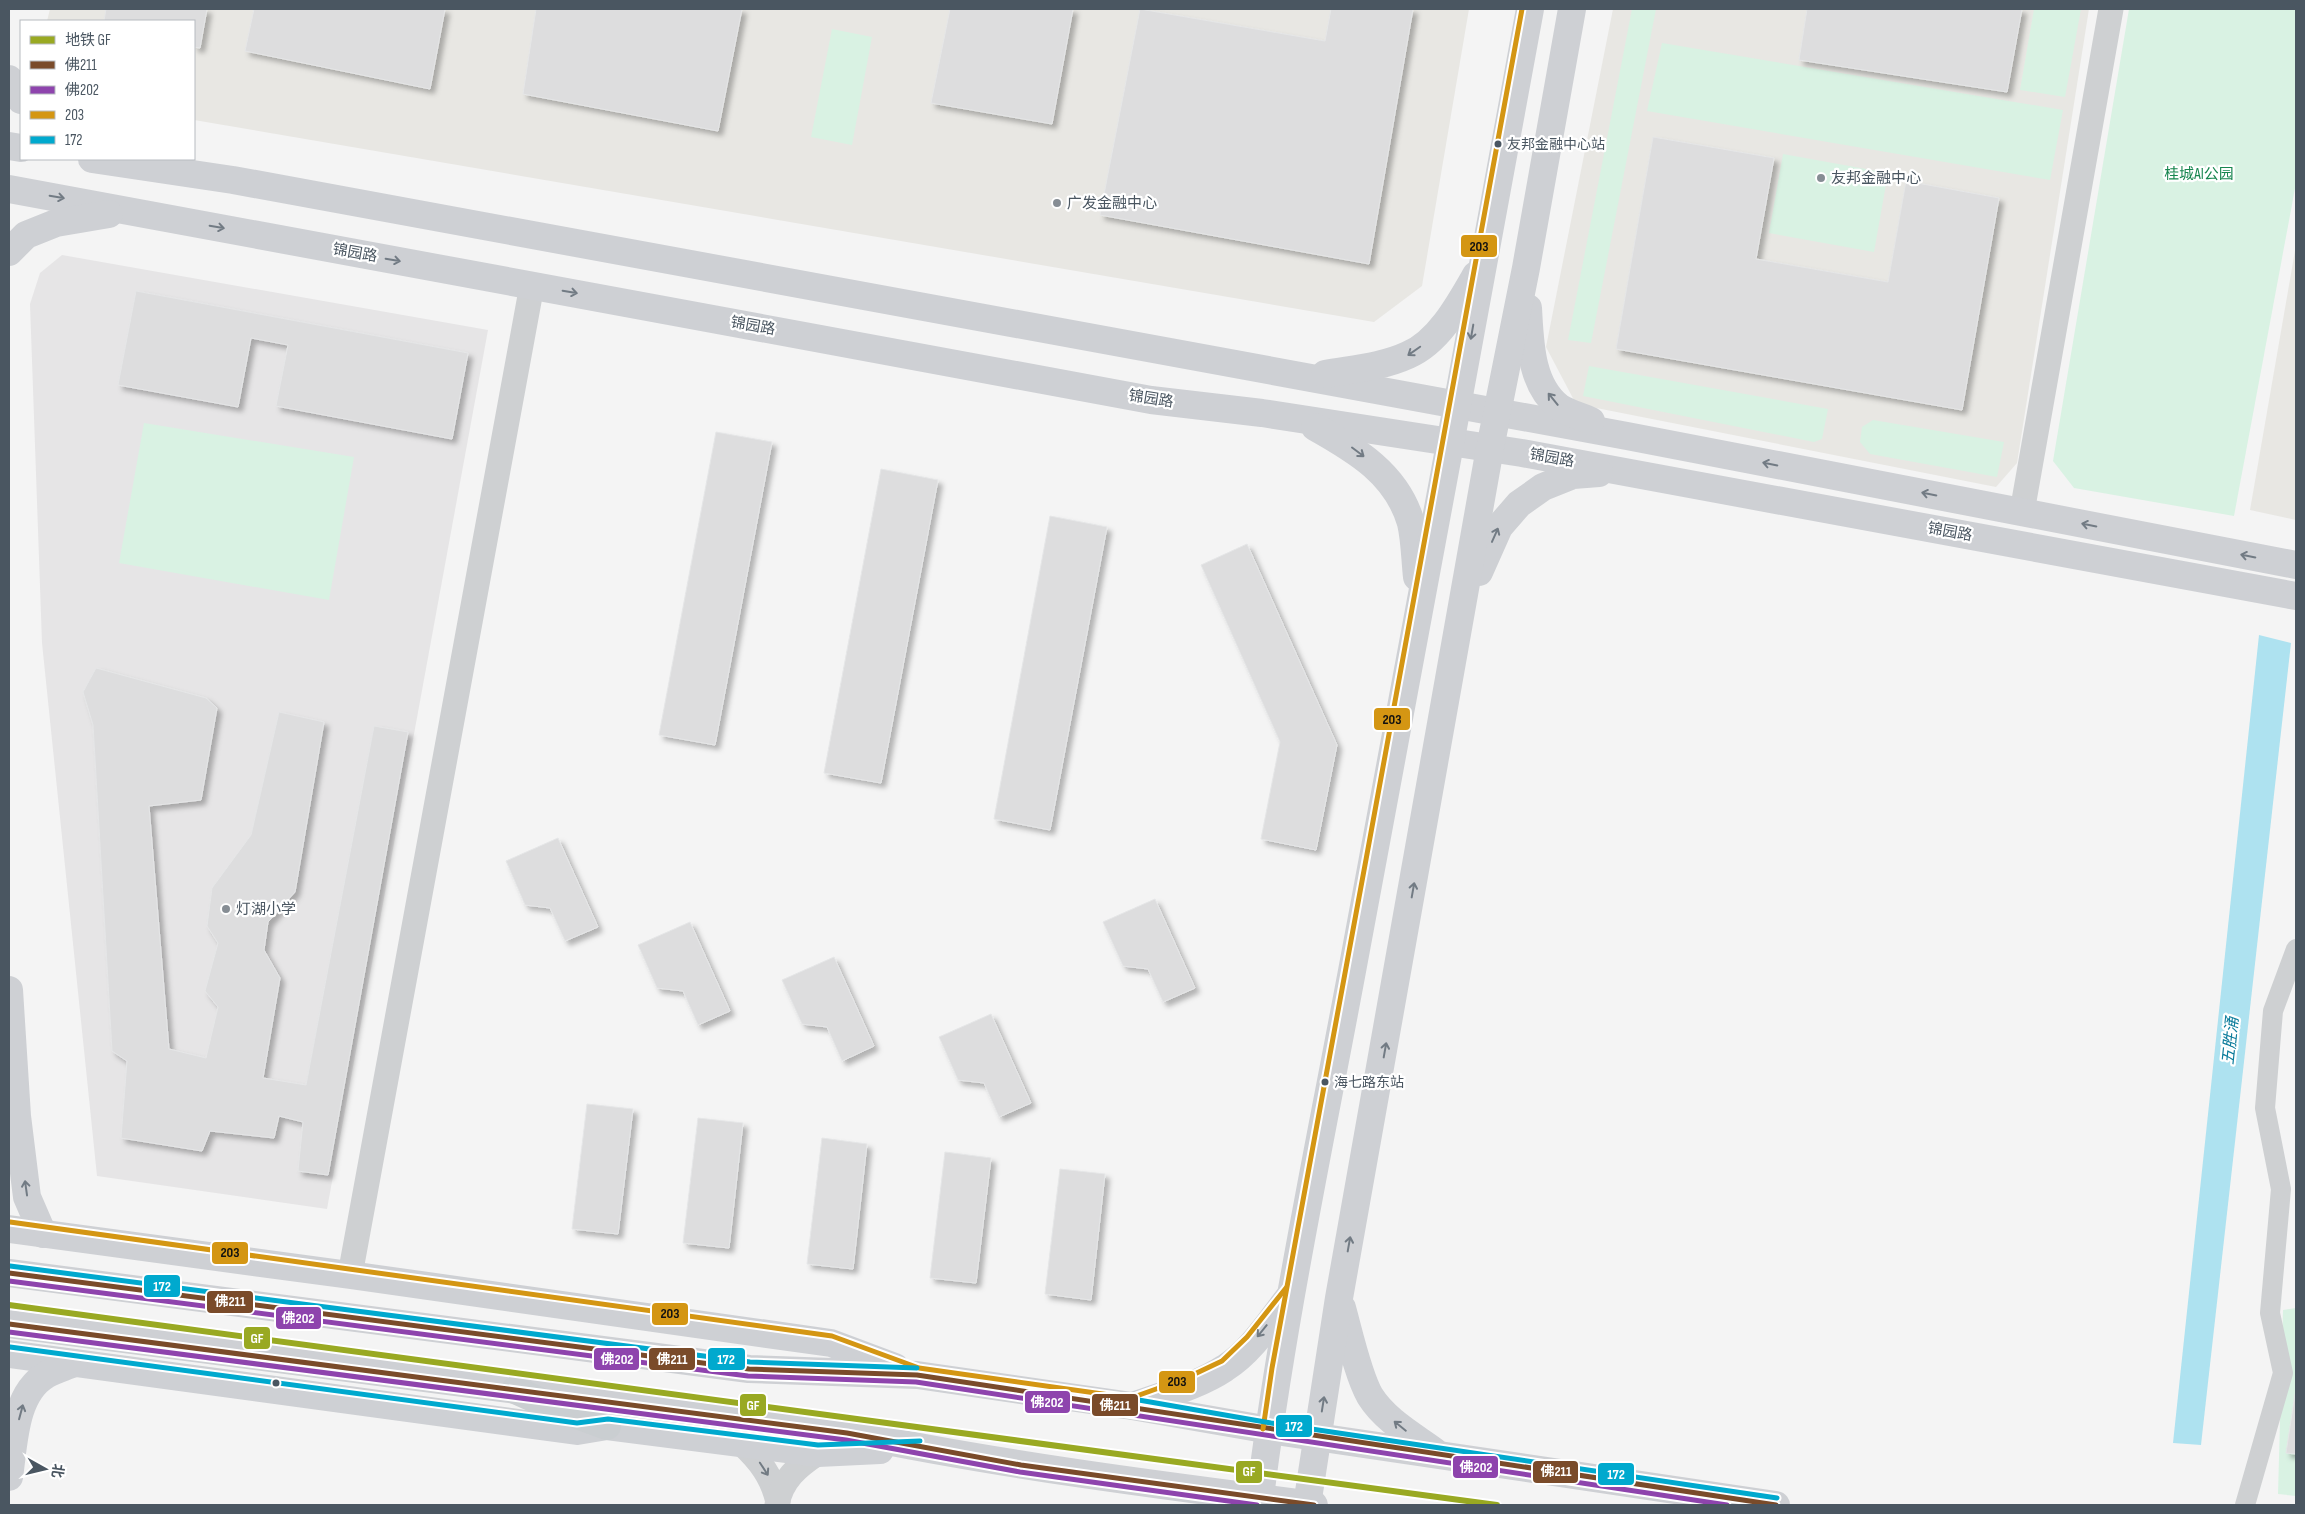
<svg xmlns="http://www.w3.org/2000/svg" width="2305" height="1514" font-family="'Sofia Sans Condensed','Noto Sans SC',sans-serif">
	<defs>
		<filter id="shadow"><feDropShadow dx="4.5" dy="4.5" stdDeviation="2.5" flood-color="#0004"/></filter>
	</defs>
	<rect width="100%" height="100%" fill="#f4f4f4"/>
	<!-- commercial -->
	<g fill="#e8e7e3">
		<path d="M 50,9 L 1469,9 L 1422,286 L 1374,322 L 194,120 L 194,21 L 47,21 Z"/>
		<path d="M 1613,9 L 2089,9 L 2017,463 L 1996,487 L 1576,404 L 1546,347 Z"/>
		<path d="M 2296,245 L 2296,520 L 2250,510 Z"/>
	</g>
	<!-- education -->
	<path fill="#e6e5e6" d="M 62,255 L 488,330 L 327,1209 L 97,1176 L 42,643 L 30,304 L 40,273 Z"/>
	<!-- green -->
	<g fill="#d9f2e3">
		<path d="M 1632,9 L 1656,9 L 1591,343 L 1568,340 Z"/>
		<path d="M 2034,9 L 2081,9 L 2065,97 L 2020,90 Z"/>
		<path d="M 2129,9 L 2296,9 L 2296,183 L 2234,516 L 2074,488 L 2053,461 Z"/>
		<path d="M 832,29 L 872,37 L 852,145 L 811,137 Z"/>
		<path d="M 1662,43 L 2063,110 L 2050,180 L 1647,111 Z"/>
		<path d="M 1783,154 L 1888,173 L 1874,252 L 1769,233 Z"/>
		<path d="M 1589,366 L 1828,409 L 1822,439 L 1814,442 L 1583,396 Z"/>
		<path d="M 1873,420 L 2004,442 L 1997,477 L 1870,454 L 1860,442 L 1862,427 Z"/>
		<path d="M 144,423 L 354,457 L 329,600 L 119,563 Z"/>
		<path d="M 2296,1308 L 2296,1496 L 2278,1494 L 2283,1310 Z"/>
	</g>
	<!-- water -->
	<path fill="#aee2f0" d="M 2259,635 L 2291,643 L 2201,1445 L 2173,1443 Z"/>
	<!-- building -->
	<g fill="#ddddde" stroke="#e5e6e7" filter="url(#shadow)">
		<path d="M 106,9 L 207,9 L 200,48 L 194,47 L 194,21 L 104,21 Z"/>
		<path d="M 254,9 L 445,9 L 430,89 L 245,51 Z"/>
		<path d="M 536,9 L 742,9 L 718,131 L 523,94 Z"/>
		<path d="M 950,9 L 1073,9 L 1052,124 L 931,103 Z"/>
		<path d="M 1140,9 L 1325,41 L 1331,9 L 1413,9 L 1369,264 L 1100,215 Z"/>
		<path d="M 1807,9 L 2022,9 L 2007,92 L 1799,60 Z"/>
		<path d="M 1653,137 L 1774,158 L 1756,259 L 1888,282 L 1906,181 L 1999,198 L 1962,410 L 1616,349 Z"/>
		<path d="M 136,291 L 468,353 L 452,439 L 276,406 L 288,345 L 251,338 L 238,407 L 118,385 Z"/>
		<path d="M 716,432 L 772,442 L 715,745 L 659,735 Z"/>
		<path d="M 881,469 L 938,480 L 881,783 L 824,773 Z"/>
		<path d="M 1050,516 L 1107,527 L 1050,830 L 994,819 Z"/>
		<path d="M 1247,544 L 1337,745 L 1316,850 L 1261,839 L 1280,742 L 1201,565 Z"/>
		<path d="M 96,668 L 206,698 L 217,708 L 201,800 L 149,806 L 169,1049 L 206,1058 L 218,1007 L 205,991 L 218,943 L 207,926 L 212,888 L 251,835 L 279,712 L 324,722 L 295,892 L 268,922 L 264,950 L 280,978 L 263,1078 L 306,1085 L 374,726 L 408,732 L 328,1175 L 298,1171 L 303,1122 L 279,1116 L 274,1138 L 210,1131 L 202,1151 L 121,1138 L 127,1061 L 112,1051 L 93,725 L 83,692 Z"/>
		<path d="M 558,838 L 598,927 L 565,941 L 550,908 L 525,905 L 506,861 Z"/>
		<path d="M 1155,899 L 1195,988 L 1163,1002 L 1148,969 L 1123,966 L 1103,922 Z"/>
		<path d="M 690,922 L 730,1011 L 698,1025 L 683,991 L 657,988 L 638,945 Z"/>
		<path d="M 834,957 L 874,1046 L 842,1061 L 827,1027 L 802,1024 L 782,980 Z"/>
		<path d="M 991,1014 L 1031,1103 L 999,1117 L 984,1083 L 958,1080 L 939,1037 Z"/>
		<path d="M 587,1104 L 633,1109 L 618,1234 L 572,1229 Z"/>
		<path d="M 698,1118 L 743,1123 L 729,1248 L 683,1243 Z"/>
		<path d="M 822,1138 L 867,1144 L 853,1269 L 807,1264 Z"/>
		<path d="M 945,1152 L 991,1158 L 976,1283 L 930,1278 Z"/>
		<path d="M 1060,1169 L 1105,1174 L 1091,1300 L 1045,1294 Z"/>
		<path d="M 2295,1394 L 2296,1394 L 2296,1454 L 2286,1453 Z"/>
	</g>
	<g fill="none" stroke-linecap="round" stroke-linejoin="round">
		<!-- minor -->
		<path stroke="#ced0d2" stroke-width="20" d="M 2245,1505 L 2283,1373 L 2270,1313 L 2281,1189 L 2265,1108 L 2273,1011 L 2296,949"/>
		<!-- tertiary -->
		<g stroke="#ced0d2" stroke-width="25">
			<path d="M 2022,512 L 2111,9"/>
			<path d="M 350,1275 L 532,285"/>
			<path d="M 741,1443 C 760,1461 772,1476 778,1502"/>
			<path d="M 777,1505 C 781,1480 798,1466 818,1453"/>
		</g>
		<!-- secondary -->
		<g stroke="#ced0d4" stroke-width="28">
			<path d="M 9,79 L 21,100"/>
			<path d="M 9,146 L 21,148"/>
			<path d="M 92,159 L 233,180 L 1627,436 L 2296,565"/>
			<path d="M 9,189 L 1151,400 L 1262,413 L 1522,453 L 2296,596"/>
			<path d="M 9,252 L 26,235 L 56,223 L 109,214"/>
			<path d="M 1528,308 C 1530,341 1530,384 1559,407 C 1567,413 1581,416 1591,421"/>
			<path d="M 1325,374 C 1353,369 1382,367 1408,355 C 1439,342 1460,303 1476,275"/>
			<path d="M 1315,427 C 1356,450 1397,474 1411,523 C 1415,540 1415,559 1417,577"/>
			<path d="M 1479,572 L 1499,527 L 1519,504 L 1543,487 L 1573,475 L 1599,473"/>
			<path d="M 9,990 L 17,1116 L 27,1197 L 43,1234"/>
			<path d="M 9,1229 L 350,1275 L 831,1343 L 895,1367"/>
			<path d="M 9,1273 L 749,1369 L 917,1375 L 1132,1406 L 1270,1430 L 1776,1505"/>
			<path d="M 1342,1308 C 1349,1333 1358,1375 1370,1396 C 1385,1420 1412,1435 1434,1451"/>
			<path d="M 9,1324 L 847,1433 C 1001,1465 1158,1485 1314,1505"/>
			<path d="M 9,1354 L 577,1431 L 607,1426 L 818,1453 L 880,1450"/>
			<path d="M 1133,1406 C 1163,1395 1198,1386 1225,1368 C 1252,1351 1271,1320 1290,1296"/>
			<path d="M 9,1477 C 14,1444 14,1394 46,1375 C 54,1370 65,1367 74,1363"/>
			<path d="M 1259,1505 C 1281,1326 1319,1148 1352,971 C 1411,650 1472,330 1530,9"/>
			<path d="M 1307,1505 L 1339,1298 L 1490,448 L 1526,268 L 1572,9"/>
		</g>
		<!-- primary -->
		<path stroke="#caced1" stroke-width="28" d="M 515,1390 L 544,1403 L 607,1426"/>
		<!-- bus-1 casing -->
		<g stroke="#fff" stroke-width="9">
			<g id="bus-1">
				<path d="M 9,1273 L 749,1369 L 917,1375 L 1776,1505"/>
				<path d="M 9,1324 L 847,1433 L 1021,1465 L 1314,1505"/>
			</g>
		</g>
		<!-- bus-2 casing -->
		<g stroke="#fff" stroke-width="9">
			<g id="bus-2">
				<path d="M 9,1281 L 748,1376 L 916,1382 L 1727,1505"/>
				<path d="M 9,1332 L 846,1440 L 1020,1472 L 1257,1505"/>
			</g>
		</g>
		<!-- bus-3 casing -->
		<g stroke="#fff" stroke-width="9">
			<g id="bus-3">
				<path d="M 10,1222 L 832,1336 L 919,1368 L 1131,1398 L 1184,1379 L 1222,1361 L 1247,1337 L 1286,1288"/>
				<path d="M 1263,1429 L 1272,1368 C 1355,915 1441,462 1522,9"/>
			</g>
		</g>
		<!-- bus-4 casing -->
		<g stroke="#fff" stroke-width="9">
			<g id="bus-4">
				<path d="M 10,1266 L 750,1362 L 917,1368"/>
				<path d="M 10,1347 L 577,1423 L 608,1419 L 818,1445 L 920,1441"/>
				<path d="M 1133,1399 L 1271,1423 L 1777,1498"/>
			</g>
		</g>
		<!-- bus-1 -->
		<use href="#bus-1" stroke="#7a4b2a" stroke-width="5"/>
		<!-- bus-2 -->
		<use href="#bus-2" stroke="#8e44ad" stroke-width="5"/>
		<!-- bus-3 -->
		<use href="#bus-3" stroke="#d49613" stroke-width="5"/>
		<!-- bus-4 -->
		<use href="#bus-4" stroke="#00a9ce" stroke-width="5"/>
		<!-- metro-1 casing -->
		<g stroke="#fff" stroke-width="10">
			<path id="metro-1" d="M 9,1305 L 1497,1505"/>
		</g>
		<!-- metro-1 -->
		<use href="#metro-1" stroke="#99a922" stroke-width="6"/>
	</g>
	<!-- one-way arrows -->
	<defs><path id="oneway-shaft" d="M-6 0H5M1.5-3L5.5 0L1.5 3" fill="none" stroke-width="1.6" stroke-linecap="round" stroke-linejoin="round" transform="scale(1.25)"/></defs>
	<g stroke="#727b84">
		<use href="#oneway-shaft" transform="translate(57 197) rotate(10)"/>
		<use href="#oneway-shaft" transform="translate(217 227) rotate(10)"/>
		<use href="#oneway-shaft" transform="translate(393 260) rotate(10)"/>
		<use href="#oneway-shaft" transform="translate(570 292) rotate(10)"/>
		<use href="#oneway-shaft" transform="translate(1472 332) rotate(100)"/>
		<use href="#oneway-shaft" transform="translate(1414 351) rotate(145)"/>
		<use href="#oneway-shaft" transform="translate(1553 399) rotate(-129)"/>
		<use href="#oneway-shaft" transform="translate(1358 452) rotate(37)"/>
		<use href="#oneway-shaft" transform="translate(1770 464) rotate(-169)"/>
		<use href="#oneway-shaft" transform="translate(1929 494) rotate(-169)"/>
		<use href="#oneway-shaft" transform="translate(2089 525) rotate(-169)"/>
		<use href="#oneway-shaft" transform="translate(1495 535) rotate(-66)"/>
		<use href="#oneway-shaft" transform="translate(2248 556) rotate(-169)"/>
		<use href="#oneway-shaft" transform="translate(1413 890) rotate(-80)"/>
		<use href="#oneway-shaft" transform="translate(1385 1050) rotate(-80)"/>
		<use href="#oneway-shaft" transform="translate(26 1188) rotate(-98)"/>
		<use href="#oneway-shaft" transform="translate(1349 1244) rotate(-80)"/>
		<use href="#oneway-shaft" transform="translate(1262 1331) rotate(129)"/>
		<use href="#oneway-shaft" transform="translate(1323 1404) rotate(-81)"/>
		<use href="#oneway-shaft" transform="translate(21 1412) rotate(-75)"/>
		<use href="#oneway-shaft" transform="translate(1400 1426) rotate(-141)"/>
	</g>
	<use stroke="#727b83" href="#oneway-shaft" transform="translate(764 1469) rotate(57)"/>
	<!-- markers -->
	<g fill="#4a5661" stroke="#fff" stroke-width="2">
		<circle cx="1498" cy="144" r="4.5"/>
		<circle cx="1325" cy="1082" r="4.5"/>
		<circle cx="276" cy="1383" r="4.5"/>
	</g>
	<g fill="#868d94" stroke="#fff" stroke-width="2">
		<circle cx="1821" cy="178" r="5"/>
		<circle cx="1057" cy="203" r="5"/>
		<circle cx="226" cy="909" r="5"/>
	</g>
	<g text-anchor="middle" dominant-baseline="central" stroke-width="4.5" stroke-linejoin="round" paint-order="stroke">
		<!-- bus labels -->
		<g font-size="14" fill="#4a5661" stroke="#fff" text-anchor="start">
			<text x="1507" y="144">友邦金融中心站</text>
			<text x="1334" y="1082">海七路东站</text>
		</g>
		<!-- park labels -->
		<g font-size="15" fill="#17864f" stroke="#fff">
			<text x="2199" y="174">桂城AI公园</text>
		</g>
		<!-- poi labels -->
		<g font-size="15" fill="#4a5661" stroke="#fff" text-anchor="start">
			<text x="1831" y="178">友邦金融中心</text>
			<text x="1067" y="203">广发金融中心</text>
			<text x="236" y="909">灯湖小学</text>
		</g>
		<!-- street labels -->
		<g font-size="15" fill="#4a5661" stroke="#fff">
			<text transform="translate(355 253) rotate(10)">锦园路</text>
			<text transform="translate(753 326) rotate(10)">锦园路</text>
			<text transform="translate(1151 399) rotate(9)">锦园路</text>
			<text transform="translate(1552 458) rotate(10)">锦园路</text>
			<text transform="translate(1950 532) rotate(10)">锦园路</text>
		</g>
		<!-- water labels -->
		<g font-size="16" font-style="italic" fill="#0c7c9b" stroke="#fff">
			<text transform="translate(2231 1041) rotate(-84)">五胜涌</text>
		</g>
	</g>
	<g stroke="#fff" stroke-width="2">
		<rect x="1460" y="234" width="38" height="24" rx="5" fill="#d49613"/>
		<rect x="1373" y="707" width="38" height="24" rx="5" fill="#d49613"/>
		<rect x="211" y="1241" width="38" height="24" rx="5" fill="#d49613"/>
		<rect x="143" y="1274" width="38" height="24" rx="5" fill="#00a9ce"/>
		<rect x="206" y="1290" width="48" height="24" rx="5" fill="#7a4b2a"/>
		<rect x="651" y="1302" width="38" height="24" rx="5" fill="#d49613"/>
		<rect x="275" y="1306" width="47" height="24" rx="5" fill="#8e44ad"/>
		<rect x="243" y="1326" width="28" height="24" rx="5" fill="#99a922"/>
		<rect x="707" y="1347" width="39" height="24" rx="5" fill="#00a9ce"/>
		<rect x="648" y="1347" width="48" height="24" rx="5" fill="#7a4b2a"/>
		<rect x="593" y="1347" width="47" height="24" rx="5" fill="#8e44ad"/>
		<rect x="1158" y="1370" width="38" height="24" rx="5" fill="#d49613"/>
		<rect x="1024" y="1390" width="47" height="24" rx="5" fill="#8e44ad"/>
		<rect x="1091" y="1393" width="48" height="24" rx="5" fill="#7a4b2a"/>
		<rect x="739" y="1393" width="28" height="24" rx="5" fill="#99a922"/>
		<rect x="1275" y="1414" width="38" height="24" rx="5" fill="#00a9ce"/>
		<rect x="1452" y="1455" width="47" height="24" rx="5" fill="#8e44ad"/>
		<rect x="1532" y="1460" width="47" height="24" rx="5" fill="#7a4b2a"/>
		<rect x="1235" y="1460" width="28" height="24" rx="5" fill="#99a922"/>
		<rect x="1597" y="1462" width="38" height="24" rx="5" fill="#00a9ce"/>
	</g>
	<g font-size="14" text-anchor="middle" font-weight="bold" fill="#fff">
		<text x="162" y="1291">172</text>
		<text x="230" y="1306">佛211</text>
		<text x="298" y="1323">佛202</text>
		<text x="257" y="1343">GF</text>
		<text x="726" y="1364">172</text>
		<text x="672" y="1364">佛211</text>
		<text x="617" y="1364">佛202</text>
		<text x="1047" y="1407">佛202</text>
		<text x="1115" y="1410">佛211</text>
		<text x="753" y="1410">GF</text>
		<text x="1294" y="1431">172</text>
		<text x="1476" y="1472">佛202</text>
		<text x="1556" y="1476">佛211</text>
		<text x="1249" y="1476">GF</text>
		<text x="1616" y="1479">172</text>
	</g>
	<g font-size="14" text-anchor="middle" font-weight="bold" fill="#111">
		<text x="1479" y="251">203</text>
		<text x="1392" y="724">203</text>
		<text x="230" y="1257">203</text>
		<text x="670" y="1318">203</text>
		<text x="1177" y="1386">203</text>
	</g>
	<!-- border -->
	<rect width="2305" height="1514" fill="none" stroke="#4a5661" stroke-width="20"/>
	<!-- legend -->
	<rect x="20" y="20" width="175" height="140" fill="#ffffff" stroke="#b7bbc0"/>
	<rect x="30" y="36" width="25" height="8" fill="#99a922" stroke="#b7bbc0"/>
	<text x="65" y="45" font-size="15" fill="#4a5661">地铁 GF</text>
	<rect x="30" y="61" width="25" height="8" fill="#7a4b2a" stroke="#b7bbc0"/>
	<text x="65" y="70" font-size="15" fill="#4a5661">佛211</text>
	<rect x="30" y="86" width="25" height="8" fill="#8e44ad" stroke="#b7bbc0"/>
	<text x="65" y="95" font-size="15" fill="#4a5661">佛202</text>
	<rect x="30" y="111" width="25" height="8" fill="#d49613" stroke="#b7bbc0"/>
	<text x="65" y="120" font-size="15" fill="#4a5661">203</text>
	<rect x="30" y="136" width="25" height="8" fill="#00a9ce" stroke="#b7bbc0"/>
	<text x="65" y="145" font-size="15" fill="#4a5661">172</text>
	<!-- north arrow -->
	<g transform="translate(45 1469) rotate(98)" stroke="#ffffff" stroke-width="4" paint-order="stroke">
	<path d="M0-4L9 19L0 12L-9 19Z" fill="#4a5661"/>
	<text y="-8" font-size="14" font-weight="bold" text-anchor="middle" fill="#4a5661">北</text>
	</g>
</svg>
